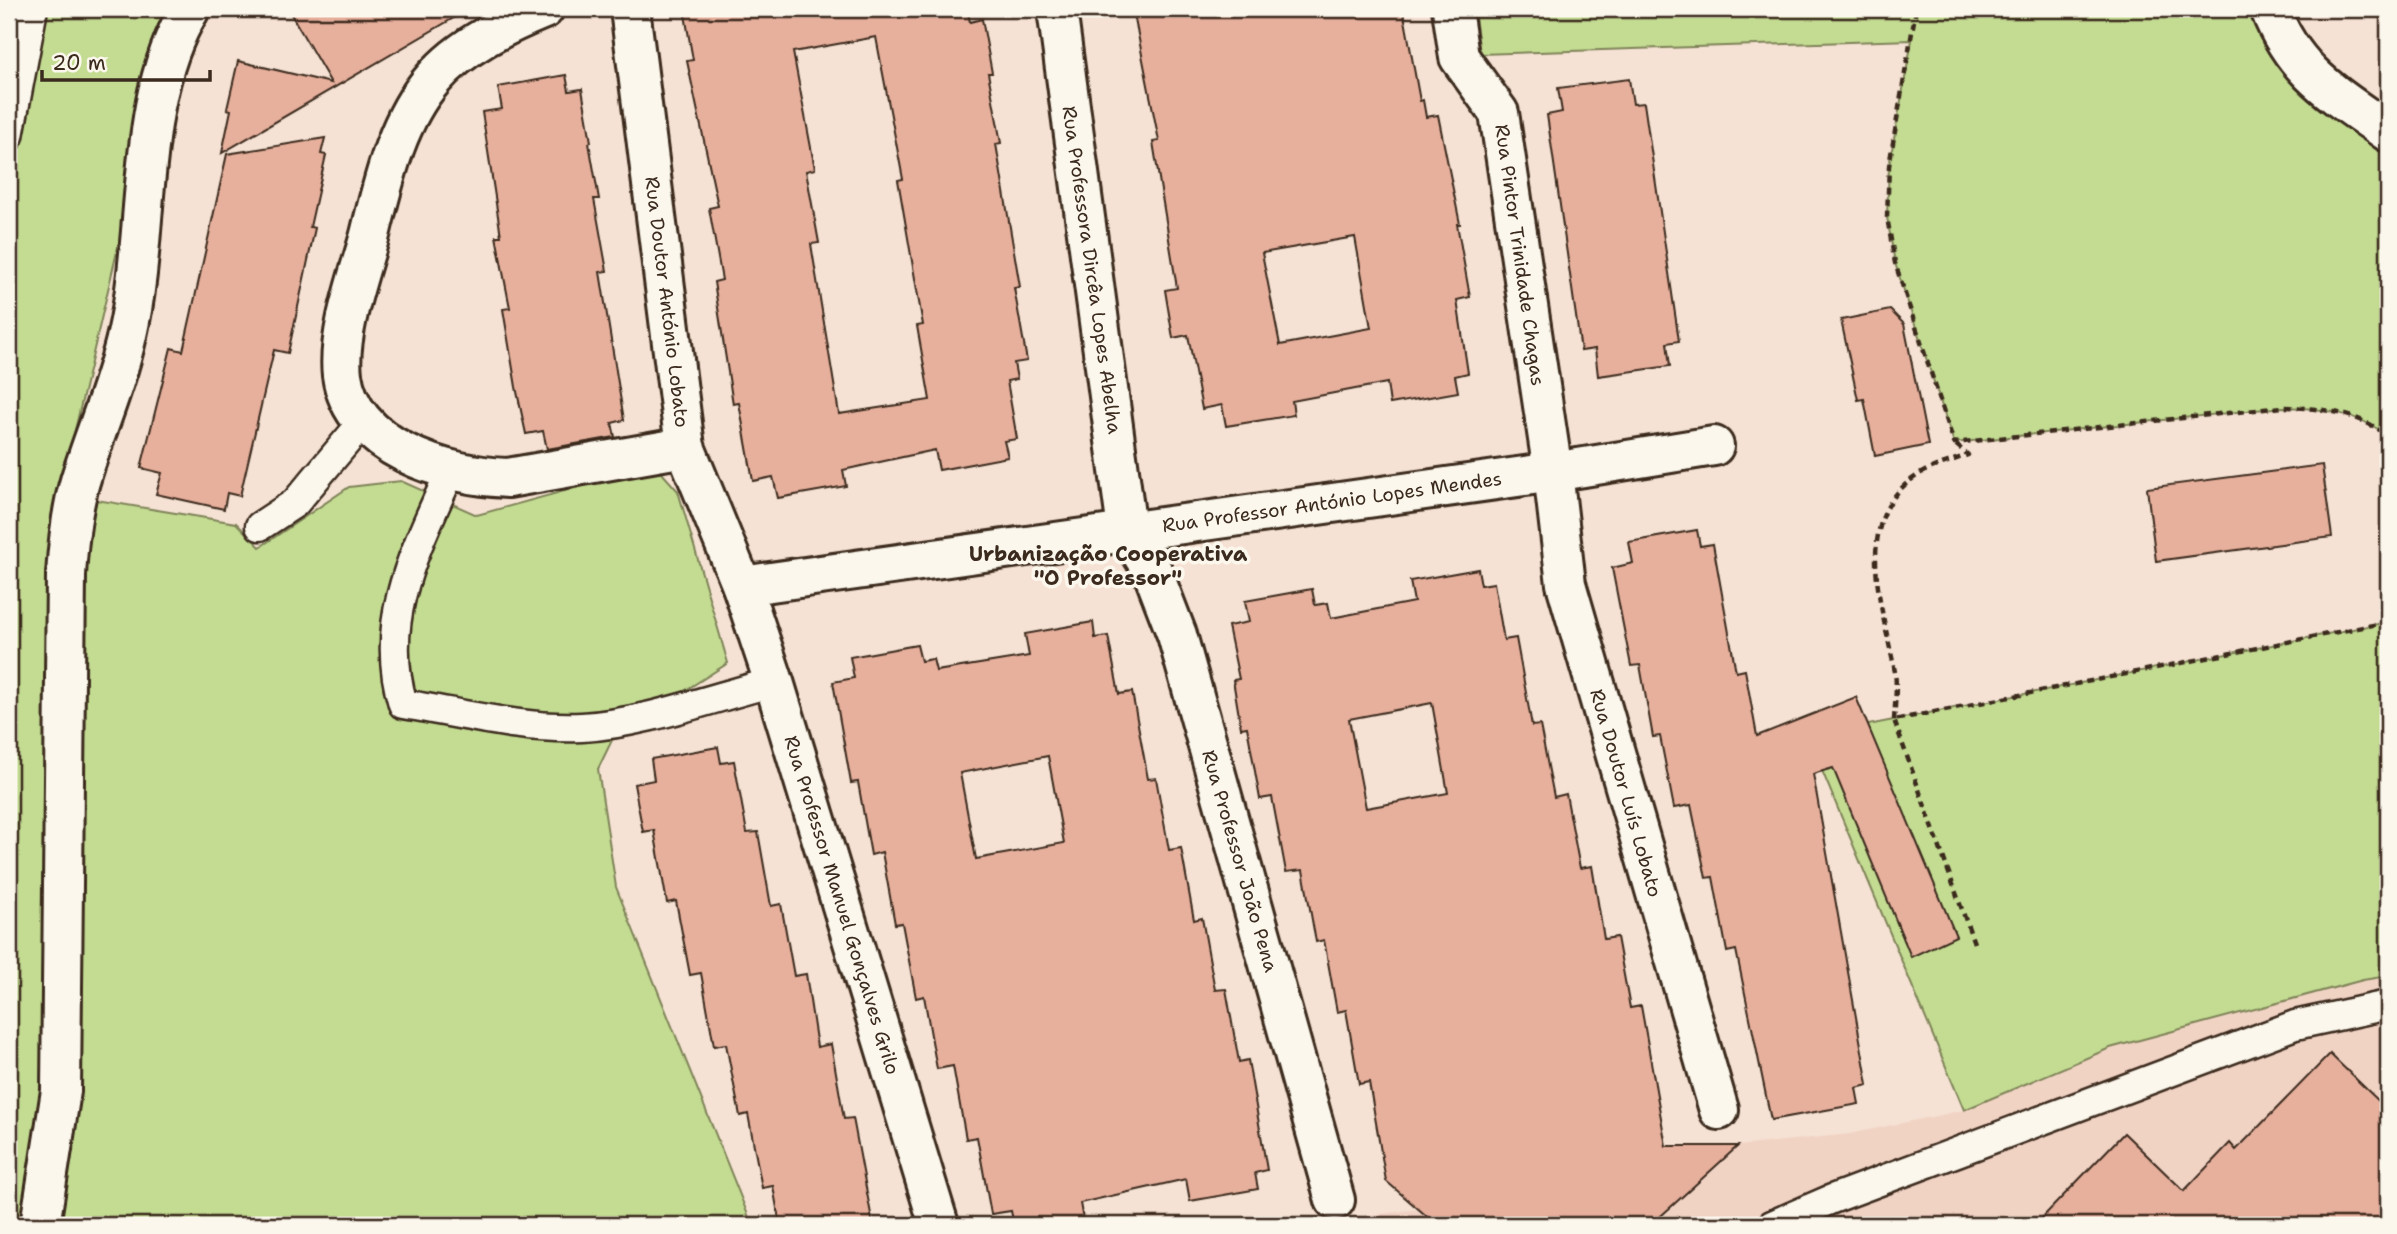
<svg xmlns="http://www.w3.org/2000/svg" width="2397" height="1234" font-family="'Shantell Sans',sans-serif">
	<rect width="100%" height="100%" fill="#f5e2d4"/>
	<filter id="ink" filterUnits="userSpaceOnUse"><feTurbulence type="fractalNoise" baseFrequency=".0143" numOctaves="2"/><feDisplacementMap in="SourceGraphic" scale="14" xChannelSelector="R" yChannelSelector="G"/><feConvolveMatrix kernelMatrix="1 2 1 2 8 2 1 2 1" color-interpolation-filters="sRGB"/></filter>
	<g filter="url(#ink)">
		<!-- built -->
		<path fill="#f1d3c4" d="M 2388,976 L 2388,1225 L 1292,1225 L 1419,1209 L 1630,1146 L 1738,1146 L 1849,1134 L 1964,1110 L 2110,1048 L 2363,980 Z"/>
		<!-- green -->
		<g fill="#c3dc92" stroke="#7f8358" stroke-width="2">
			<path d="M 9,9 L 174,9 L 60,494 L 236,523 L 260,547 L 349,487 L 401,481 L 477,515 L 637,471 L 662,473 L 678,491 L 728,663 L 614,736 L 598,769 L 616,887 L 752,1225 L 9,1225 Z"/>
			<path d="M 1474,9 L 2261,9 L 2282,68 L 2388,152 L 2388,436 C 2357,412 2321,408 2283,407 L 1954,443 L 1895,263 L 1887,217 L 1889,166 L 1912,40 L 1480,54 Z"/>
			<path d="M 2388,622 L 2388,976 L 2363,980 L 2110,1048 L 1964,1110 L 1808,737 Z"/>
		</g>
		<!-- building -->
		<g fill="#e7b09d" stroke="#3b2a1e" stroke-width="2" fill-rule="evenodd">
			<path d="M 288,9 L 469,9 L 222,153 L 231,110 L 227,109 L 238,61 L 331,83 Z"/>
			<path d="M 684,9 L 967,9 L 970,22 L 982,19 L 992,73 L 988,73 L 1001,143 L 996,144 L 1020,287 L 1014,288 L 1027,361 L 1014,363 L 1017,379 L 1007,381 L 1017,439 L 1004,441 L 1008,457 L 939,470 L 935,450 L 843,470 L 846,486 L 778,498 L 773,477 L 753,481 L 739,403 L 733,404 L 714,282 L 722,280 L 709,208 L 718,206 L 687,61 L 693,60 ZM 876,37 L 903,179 L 898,180 L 923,325 L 917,326 L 930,400 L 839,414 L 811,244 L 819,243 L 806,171 L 815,169 L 793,52 Z"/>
			<path d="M 1133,9 L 1403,9 L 1420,101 L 1423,100 L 1426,117 L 1438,115 L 1460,224 L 1457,224 L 1470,297 L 1457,300 L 1468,373 L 1455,376 L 1458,392 L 1390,404 L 1387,383 L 1292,401 L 1294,415 L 1226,426 L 1222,405 L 1202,409 L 1188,335 L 1173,338 L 1165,290 L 1177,288 L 1153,142 L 1159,141 ZM 1355,237 L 1371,328 L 1280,345 L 1262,253 Z"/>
			<path d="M 566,75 L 569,91 L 582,89 L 591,142 L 589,143 L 599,199 L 594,199 L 607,271 L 600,272 L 624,420 L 612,423 L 615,437 L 547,449 L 543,431 L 526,434 L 516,387 L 503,309 L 510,308 L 496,236 L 501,236 L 482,112 L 502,109 L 498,87 Z"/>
			<path d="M 1629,79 L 1633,104 L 1644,103 L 1679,341 L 1667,343 L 1670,366 L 1598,376 L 1595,349 L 1581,351 L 1547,115 L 1562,112 L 1558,88 Z"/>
			<path d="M 325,138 L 321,154 L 326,155 L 310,227 L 315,228 L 288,353 L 274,350 L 240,496 L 227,493 L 224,509 L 156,494 L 162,473 L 141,468 L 171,348 L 183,351 L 227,154 Z"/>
			<path d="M 1890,310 L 1904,324 L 1928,445 L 1875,456 L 1864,399 L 1858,400 L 1841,320 Z"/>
			<path d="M 2322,465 L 2332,537 L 2156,561 L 2147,488 Z"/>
			<path d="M 1697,530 L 1700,546 L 1713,544 L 1736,672 L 1745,670 L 1757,736 L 1856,697 L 1956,936 L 1911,957 L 1833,768 L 1813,774 L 1868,1085 L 1856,1088 L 1859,1104 L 1771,1120 L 1736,950 L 1727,952 L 1713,877 L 1706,878 L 1691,805 L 1674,808 L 1660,736 L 1653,737 L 1640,665 L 1631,666 L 1612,568 L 1633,563 L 1629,542 Z"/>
			<path d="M 1478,569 L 1481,585 L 1494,583 L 1504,640 L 1516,638 L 1532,726 L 1540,725 L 1554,797 L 1566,794 L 1580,868 L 1592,866 L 1604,939 L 1617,937 L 1630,1008 L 1641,1006 L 1666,1146 L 1738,1146 L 1651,1225 L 1437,1225 L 1386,1181 L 1369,1082 L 1359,1084 L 1346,1010 L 1337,1012 L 1324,940 L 1316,942 L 1303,870 L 1286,872 L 1272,797 L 1260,799 L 1247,727 L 1241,728 L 1233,680 L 1239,679 L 1228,626 L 1249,622 L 1245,601 L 1312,589 L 1315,605 L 1328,603 L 1331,618 L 1414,602 L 1410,581 ZM 1432,703 L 1448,793 L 1366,808 L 1349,719 Z"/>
			<path d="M 1093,622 L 1095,638 L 1108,636 L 1119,694 L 1132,692 L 1148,779 L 1156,778 L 1169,850 L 1181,848 L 1194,920 L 1202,918 L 1215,990 L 1226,989 L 1239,1062 L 1248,1060 L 1267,1170 L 1255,1173 L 1258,1189 L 1190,1201 L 1186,1179 L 1080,1203 L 1083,1220 L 1054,1225 L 1014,1225 L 1011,1211 L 991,1214 L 977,1137 L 966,1139 L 953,1066 L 937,1069 L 924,996 L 916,998 L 902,923 L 895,924 L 882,852 L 871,855 L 858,782 L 851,783 L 833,682 L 854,678 L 850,657 L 917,645 L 921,661 L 933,659 L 936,671 L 1029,656 L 1025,634 ZM 1048,756 L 1064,843 L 976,859 L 960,773 Z"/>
			<path d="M 718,747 L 721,763 L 734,761 L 747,833 L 758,832 L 771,906 L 781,904 L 794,976 L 806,974 L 817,1047 L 831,1044 L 844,1119 L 853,1118 L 873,1225 L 780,1225 L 773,1186 L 762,1188 L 748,1114 L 740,1116 L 726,1044 L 714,1046 L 701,973 L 690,975 L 676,901 L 667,903 L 654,830 L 643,832 L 634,784 L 654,780 L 651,759 Z"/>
			<path d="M 2330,1054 L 2388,1110 L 2388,1225 L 2035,1225 L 2124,1133 L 2184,1191 L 2230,1143 L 2236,1150 Z"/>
		</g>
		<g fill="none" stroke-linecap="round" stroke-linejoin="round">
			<!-- service casing -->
			<g stroke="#3b2a1e" stroke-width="33">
				<g id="service">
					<path d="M 9,136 L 33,9"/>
					<path d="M 451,470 C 417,547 377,619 403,704 C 461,713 523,730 582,727 C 642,724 715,697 774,682"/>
					<path d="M 260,526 L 295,503 L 363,422"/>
					<path d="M 1772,1225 L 1832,1199 L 2295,1025 L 2388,1005"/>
				</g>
			</g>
			<!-- minor casing -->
			<g stroke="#3b2a1e" stroke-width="44">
				<g id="minor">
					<path d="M 544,9 C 505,25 461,46 433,79 C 396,121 383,183 370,235 C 359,275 337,334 342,375 C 352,448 446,476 508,478 L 685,447"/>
					<path d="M 630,9 L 685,447 L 742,586 L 774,682 L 939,1225"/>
					<path d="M 1057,9 L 1127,530 L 1152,570 L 1177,635 L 1335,1200"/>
					<path d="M 1452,9 L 1459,57 L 1499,113 L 1553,472 L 1566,584 L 1719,1110"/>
					<path d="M 2270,9 C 2294,73 2336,95 2388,132"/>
					<path d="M 742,586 L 1553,472 L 1714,446"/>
					<path d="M 40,1225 L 61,1091 L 66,575 C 68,543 71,512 80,481 C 95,432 116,385 127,335 C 151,231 134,101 190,9"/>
				</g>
			</g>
			<!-- path -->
			<g stroke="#3b2a1e" stroke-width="4.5" stroke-dasharray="7 5" stroke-linecap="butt">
				<path d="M 1916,9 L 1889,166 L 1887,217 L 1895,263 L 1954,443 L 2283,407 C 2321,408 2357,412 2388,436"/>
				<path d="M 1894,720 C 1895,705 1897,687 1895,672 C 1883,608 1849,519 1918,475 C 1932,466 1952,461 1968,455 L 1954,443"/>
				<path d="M 1974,943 L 1894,720 L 2388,622"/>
			</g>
			<!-- service -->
			<use href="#service" stroke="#fbf7ec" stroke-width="28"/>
			<!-- minor -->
			<use href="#minor" stroke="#fbf7ec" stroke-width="38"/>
		</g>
	</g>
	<g text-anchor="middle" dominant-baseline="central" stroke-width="7" stroke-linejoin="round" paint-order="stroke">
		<!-- street labels -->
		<g font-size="19" fill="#3b2a1e" stroke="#fbf7ec">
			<text transform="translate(1520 255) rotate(82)">Rua Pintor Trinidade Chagas</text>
			<text transform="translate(1092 270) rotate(82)">Rua Professora Dircêa Lopes Abelha</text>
			<text transform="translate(667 302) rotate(83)">Rua Doutor António Lobato</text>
			<text transform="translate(1332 502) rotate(-8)">Rua Professor António Lopes Mendes</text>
			<text transform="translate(1626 793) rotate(74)">Rua Doutor Luís Lobato</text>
			<text transform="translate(1240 861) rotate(74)">Rua Professor João Pena</text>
			<text transform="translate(842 905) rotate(73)">Rua Professor Manuel Gonçalves Grilo</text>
		</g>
		<!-- neighbourhood labels -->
		<g font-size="21" font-weight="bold" fill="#3b2a1e" stroke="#fbf7ec">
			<text x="1108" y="554">Urbanização Cooperativa<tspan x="1108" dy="24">"O Professor"</tspan></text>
		</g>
	</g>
	<!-- margin -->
	<rect width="2397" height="1234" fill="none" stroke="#fbf7ec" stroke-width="35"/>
	<rect x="18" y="18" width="2362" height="1199" fill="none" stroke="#3b2a1e" stroke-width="2.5" filter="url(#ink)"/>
	<!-- scale -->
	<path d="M42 70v10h168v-10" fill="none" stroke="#3b2a1e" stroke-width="3.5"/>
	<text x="52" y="70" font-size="21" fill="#3b2a1e" stroke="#fbf7ec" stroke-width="5" paint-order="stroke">20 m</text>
</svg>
